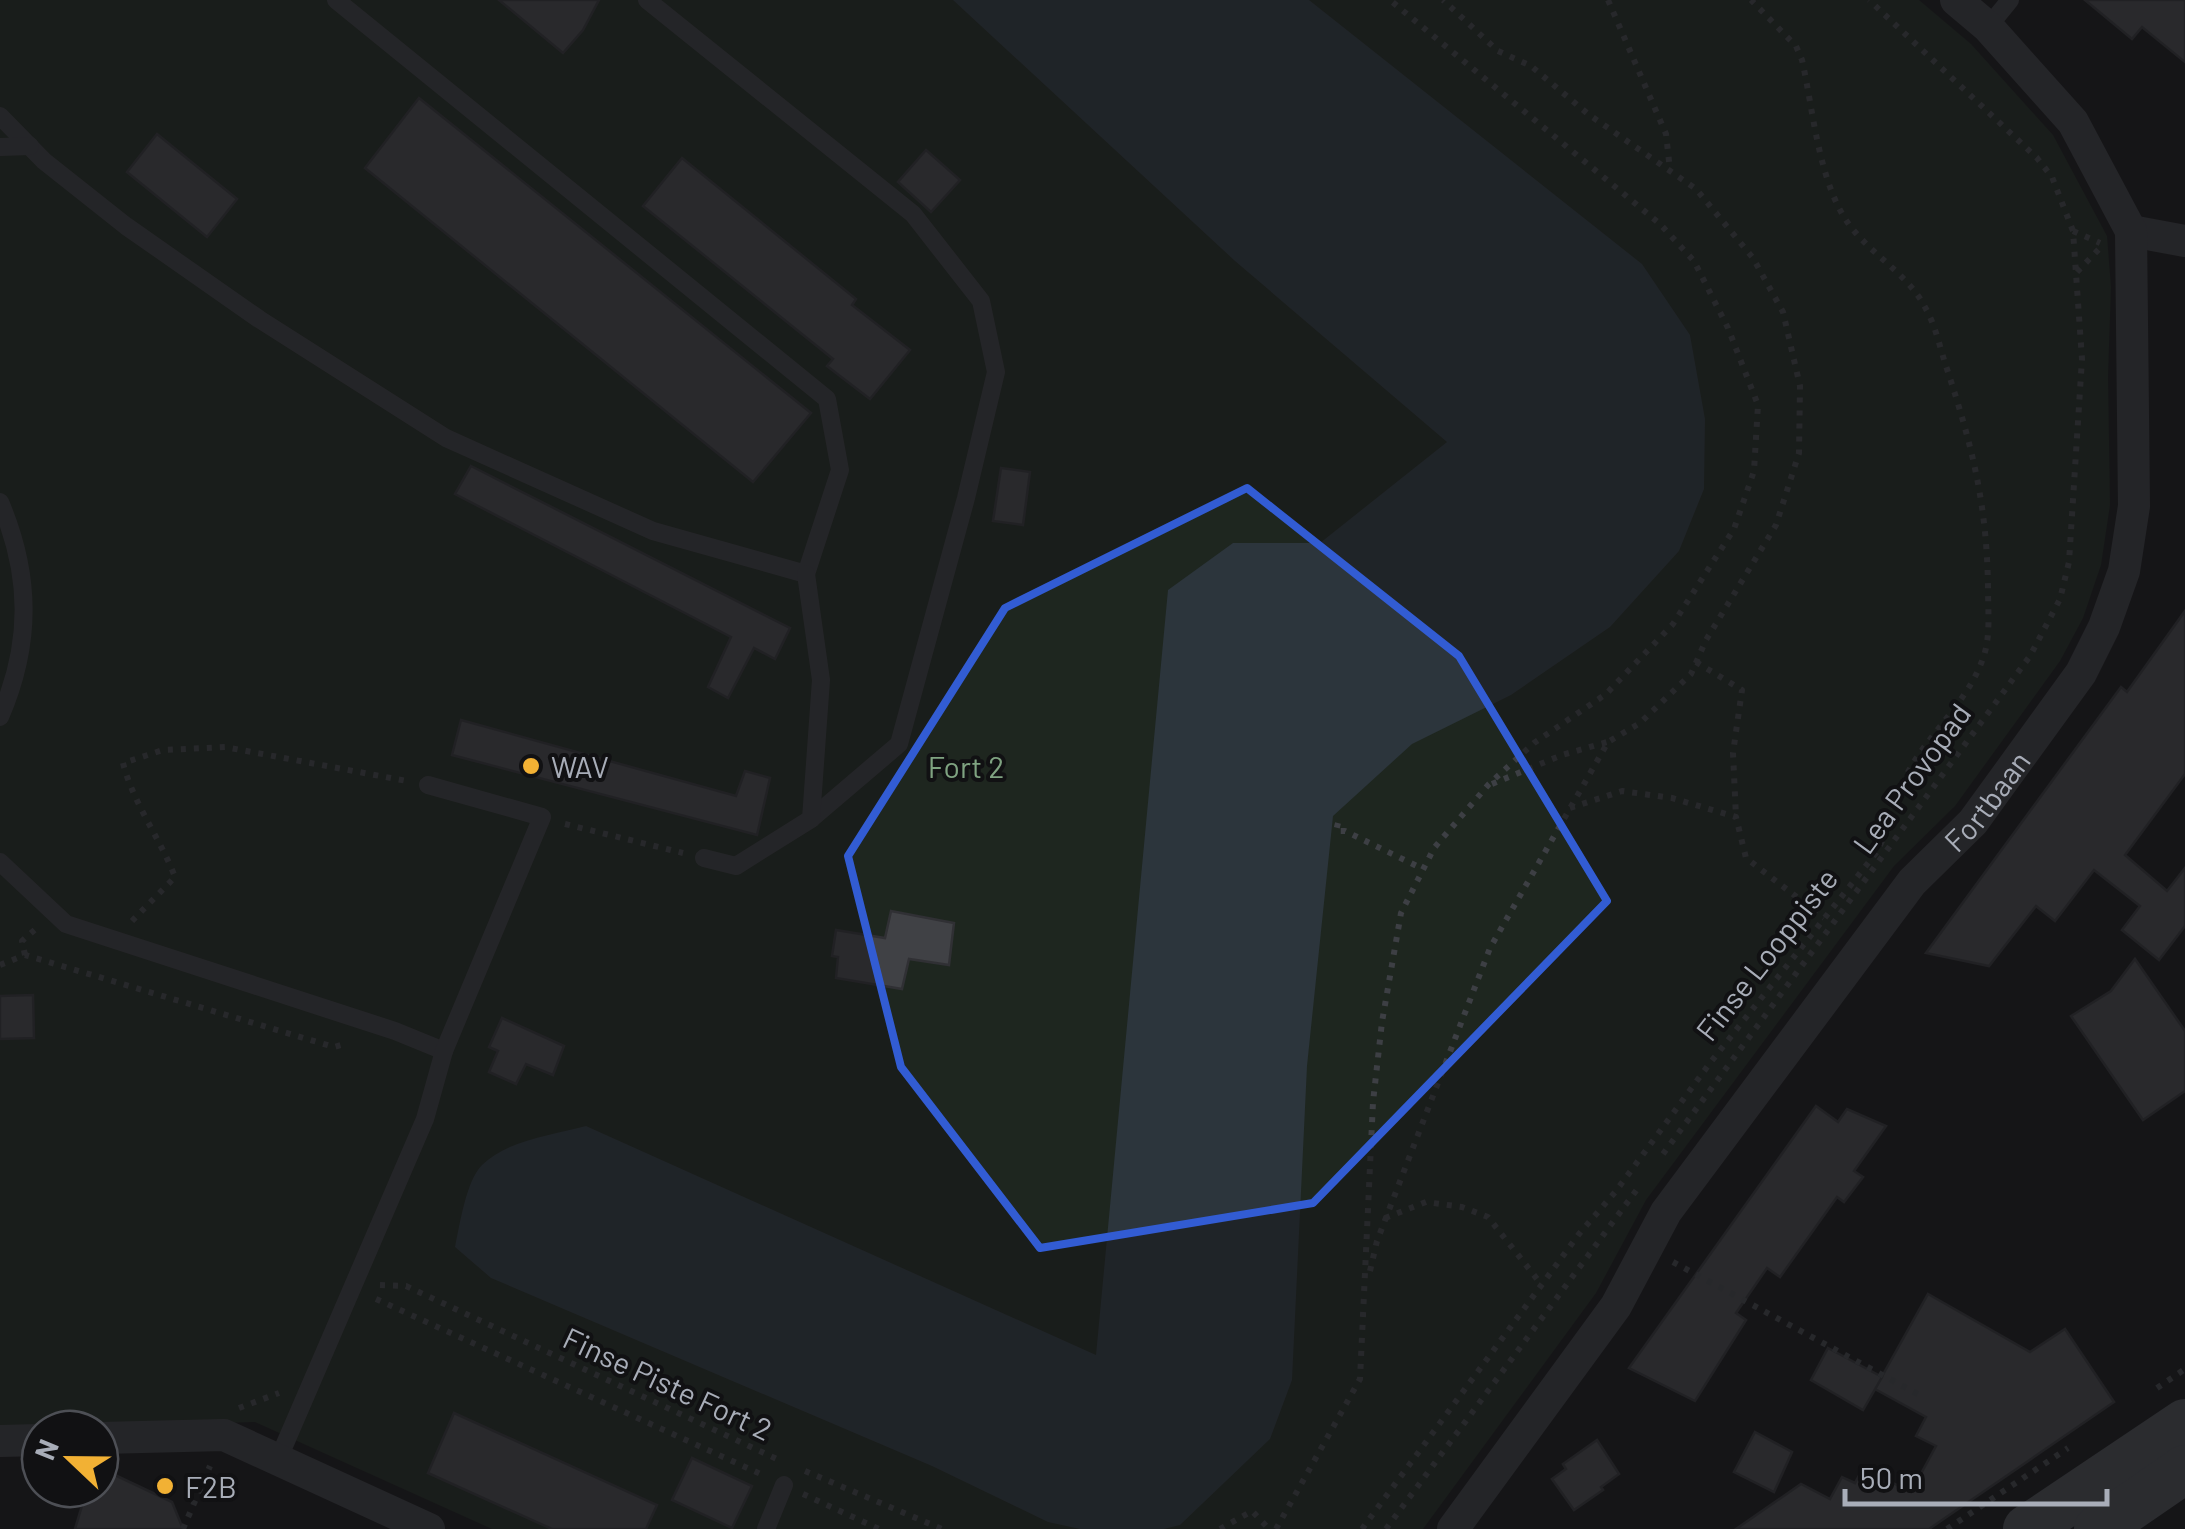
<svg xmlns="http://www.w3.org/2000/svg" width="2185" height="1529" font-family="Barlow,sans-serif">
	<rect width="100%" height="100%" fill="#161618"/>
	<!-- green -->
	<path fill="#1e261f" d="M 0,0 L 1919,0 L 1971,44 L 2053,135 L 2107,236 L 2111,287 L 2108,376 L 2110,505 L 2101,565 L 2083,618 L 2060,661 L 1955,806 L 1894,866 L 1646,1200 L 1596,1293 L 1423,1529 L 492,1529 L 255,1422 L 0,1429 Z"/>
	<!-- water -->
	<path fill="#2c353c" d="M 953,0 L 1309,0 L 1642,264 L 1690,335 L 1705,419 L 1704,489 L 1679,551 L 1610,627 L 1511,695 L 1412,744 L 1333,816 L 1307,1066 L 1292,1380 L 1270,1439 L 1180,1525 L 1164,1529 L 1080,1529 L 1048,1522 L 932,1466 L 491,1278 L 455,1247 C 460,1224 466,1181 482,1165 C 507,1140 553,1135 586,1126 L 1096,1355 L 1168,590 L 1233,543 L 1320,543 L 1447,442 L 1235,261 Z"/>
	<!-- building -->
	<g fill="#404145" stroke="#303034" stroke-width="2.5">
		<path d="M 499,0 L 599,0 L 583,30 L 563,53 Z"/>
		<path d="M 2085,0 L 2185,0 L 2185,62 L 2142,27 L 2132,39 Z"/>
		<path d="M 419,98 L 811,413 L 753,482 L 365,168 Z"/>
		<path d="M 157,134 L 237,199 L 207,237 L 127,172 Z"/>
		<path d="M 926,150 L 960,180 L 931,212 L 898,182 Z"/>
		<path d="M 682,158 L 856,299 L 852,305 L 910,350 L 870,399 L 827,366 L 833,359 L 643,206 Z"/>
		<path d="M 471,466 L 790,628 L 775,659 L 754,648 L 728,698 L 708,687 L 731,637 L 455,494 Z"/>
		<path d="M 1001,468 L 1030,472 L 1023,525 L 993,521 Z"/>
		<path d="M 2185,611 L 2185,774 L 2125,855 L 2167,891 L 2185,868 L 2185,926 L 2159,960 L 2122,930 L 2140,906 L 2094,870 L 2055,921 L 2036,906 L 1989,966 L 1926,953 L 2121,687 L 2127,692 Z"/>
		<path d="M 461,720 L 736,796 L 745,771 L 770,778 L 757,835 L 452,755 Z"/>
		<path d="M 891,911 L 954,923 L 949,965 L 909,959 L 902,989 L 836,978 L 838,957 L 832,956 L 836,930 L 885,938 Z"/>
		<path d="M 2135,959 L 2185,1031 L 2185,1091 L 2143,1120 L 2071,1016 L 2111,991 Z"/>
		<path d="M 33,995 L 34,1038 L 0,1039 L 0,996 Z"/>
		<path d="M 502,1018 L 564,1046 L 553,1075 L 526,1064 L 516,1084 L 489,1072 L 498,1051 L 489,1047 Z"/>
		<path d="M 1816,1106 L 1838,1122 L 1847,1109 L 1886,1126 L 1854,1171 L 1863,1177 L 1844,1202 L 1837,1197 L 1780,1277 L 1767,1268 L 1736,1313 L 1746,1320 L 1695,1401 L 1629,1368 Z"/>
		<path d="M 1928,1294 L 2030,1352 L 2065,1329 L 2114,1402 L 1929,1529 L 1736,1529 L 1801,1484 L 1830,1499 L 1842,1477 L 1855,1483 L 1863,1468 L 1911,1492 L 1936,1446 L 1916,1436 L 1926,1417 L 1875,1389 Z"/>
		<path d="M 1828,1348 L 1882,1377 L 1863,1410 L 1811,1380 Z"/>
		<path d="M 454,1413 L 657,1505 L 646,1529 L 552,1529 L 428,1473 Z"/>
		<path d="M 1755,1432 L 1792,1452 L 1774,1492 L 1734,1472 Z"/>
		<path d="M 1597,1440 L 1619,1474 L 1601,1487 L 1603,1490 L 1574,1510 L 1552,1479 L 1566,1469 L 1563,1464 Z"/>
		<path d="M 692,1458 L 752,1486 L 732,1528 L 672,1500 Z"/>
		<path d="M 100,1468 L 172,1502 L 183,1529 L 75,1529 L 87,1489 L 100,1489 Z"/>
	</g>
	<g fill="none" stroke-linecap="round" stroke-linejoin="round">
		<!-- path -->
		<g stroke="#3d3f44" stroke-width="6" stroke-dasharray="5 8" stroke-linecap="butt">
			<path d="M 1608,0 L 1666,134 L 1670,170"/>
			<path d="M 2073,231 L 2100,243"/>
			<path d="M 2077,272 L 2099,249"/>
			<path d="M 1696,662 L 1742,690 L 1733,753 L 1736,817"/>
			<path d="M 1492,784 L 1562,755 L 1607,742"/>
			<path d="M 1570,808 L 1622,791 L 1672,798 L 1736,817 L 1746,858 L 1824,918"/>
			<path d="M 1338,823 L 1336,831 L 1345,831 L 1423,869"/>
			<path d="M 565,824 L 683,853"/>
			<path d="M 132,921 L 175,877 C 160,838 133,803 123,763 L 163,750 L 225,747 L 407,781"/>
			<path d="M 25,955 L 22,941 L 38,927"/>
			<path d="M 0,965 L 25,955 L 334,1047 L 348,1043"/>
			<path d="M 1663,1154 L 2030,656 L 2060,599 L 2069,562 L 2082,359 L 2073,231 L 2052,177 L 2037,158 L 1869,0"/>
			<path d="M 1385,1218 L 1426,1202 L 1462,1207 L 1488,1217 L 1541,1284"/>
			<path d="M 1673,1262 L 1923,1397"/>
			<path d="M 1370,1271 L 1377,1241 L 1490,948 L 1608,742 L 1640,723 L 1691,674 L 1706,640 L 1776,525 L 1799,453 L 1800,386 L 1783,312 L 1753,258 L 1696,189 L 1588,114 L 1531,66 L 1498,51 L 1443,0"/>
			<path d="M 380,1285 L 406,1286 L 779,1460"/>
			<path d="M 376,1299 L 765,1476"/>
			<path d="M 2157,1388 L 2185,1369"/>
			<path d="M 239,1408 L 279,1393"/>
			<path d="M 805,1471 L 942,1529"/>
			<path d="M 803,1494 L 879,1529"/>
			<path d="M 183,1529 L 210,1466"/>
			<path d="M 1220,1529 L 1252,1511 L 1269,1529"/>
			<path d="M 1276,1529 L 1360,1379 L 1373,1102 L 1382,1022 L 1401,913 L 1434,848 L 1489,784 L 1534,743 L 1606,694 L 1673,624 L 1734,529 L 1754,471 L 1758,405 L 1728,328 L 1694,261 L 1660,224 L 1390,0"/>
			<path d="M 1362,1529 L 1579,1234 L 1616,1191 L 1710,1063 L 1876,853 C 1890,829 1893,801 1906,776 C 1928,732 1974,698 1986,648 C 1990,629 1988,608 1988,588 C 1987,504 1972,445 1946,366 C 1940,348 1936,327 1926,309 C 1910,277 1878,259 1855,232 C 1819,191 1814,113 1802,60 L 1796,46 L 1751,0"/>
			<path d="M 1386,1529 L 1638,1188"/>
			<path d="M 1947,1529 L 2068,1448"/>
		</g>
		<!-- service -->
		<g stroke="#37383d" stroke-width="18">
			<path d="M 647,0 L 913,214 L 981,301 L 996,372 L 966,498 L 899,744 L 811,819"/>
			<path d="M 1988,27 L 2010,0"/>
			<path d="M 0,116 L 44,161 L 126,226 L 259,319 L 446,438 L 653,531 L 806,574 L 840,470 L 827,399 L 336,0"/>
			<path d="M 0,147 L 30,146"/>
			<path d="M 0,502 C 31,575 32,643 0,717"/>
			<path d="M 704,858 L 736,866 L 811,819 L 821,680 L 806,574"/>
			<path d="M 0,862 L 66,924 L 395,1031 L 444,1051"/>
			<path d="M 278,1460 L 425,1119 L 444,1051 L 542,817 L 428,785"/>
			<path d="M 766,1529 L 784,1485"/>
		</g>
		<!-- minor -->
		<g stroke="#37383d" stroke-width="32">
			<path d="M 2131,231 L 2185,241"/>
			<path d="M 100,1438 L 224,1435 L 429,1529"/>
			<path d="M 0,1441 L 40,1440"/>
			<path id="s1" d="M 1453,1529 L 1616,1306 L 1666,1212 L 1912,882 L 1973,822 L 2081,673 L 2104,627 L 2124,571 L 2134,506 L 2131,231 L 2073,122 L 1988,27 L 1956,0"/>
		</g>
		<!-- secondary -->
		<g stroke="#45474d" stroke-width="48">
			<path d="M 2027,1529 L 2185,1423"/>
			<path d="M 2098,1529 L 2185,1469"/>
		</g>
	</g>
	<!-- marked area -->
	<path d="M0 0H2185V1529H0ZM 1247,488 L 1459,656 L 1607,901 L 1313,1203 L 1040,1248 L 901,1067 L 848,856 L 1005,608 Z" fill="#161618" fill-opacity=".55" fill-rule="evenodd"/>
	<path fill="none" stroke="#325cd3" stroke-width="8" stroke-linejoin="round" d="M 1247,488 L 1459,656 L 1607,901 L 1313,1203 L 1040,1248 L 901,1067 L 848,856 L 1005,608 Z"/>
	<!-- markers -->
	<g fill="#f2b134" stroke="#111113" stroke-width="4">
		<circle cx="531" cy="766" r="10"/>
		<circle cx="165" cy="1486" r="10"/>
	</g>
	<g text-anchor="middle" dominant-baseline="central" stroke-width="8" stroke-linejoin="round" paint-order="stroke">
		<!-- poi labels -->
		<g font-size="30" fill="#a8adb8" stroke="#111113" text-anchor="start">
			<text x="551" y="766">WAV</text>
			<text x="185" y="1486">F2B</text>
		</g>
		<!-- park labels -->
		<g font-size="30" fill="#7fa381" stroke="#111113">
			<text x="966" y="766">Fort 2</text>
		</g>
		<!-- street labels -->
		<g font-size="30" fill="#a8adb8" stroke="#111113">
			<text transform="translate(1911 778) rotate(-54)">Lea Provopad</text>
			<text stroke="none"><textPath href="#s1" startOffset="905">Fortbaan</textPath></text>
			<text transform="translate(1766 954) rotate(-52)">Finse Looppiste</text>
			<text transform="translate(668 1383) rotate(25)">Finse Piste Fort 2</text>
		</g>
	</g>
	<!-- north arrow -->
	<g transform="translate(70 1459) rotate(292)"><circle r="48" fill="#111113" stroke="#4d4f55" stroke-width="2.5"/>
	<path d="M0-8L18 38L0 25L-18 38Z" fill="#f2b134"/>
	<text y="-15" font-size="28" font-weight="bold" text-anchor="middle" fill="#a8adb8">N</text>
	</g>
	<!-- scale -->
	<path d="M1845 1489v15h262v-15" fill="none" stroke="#a8adb8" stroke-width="5"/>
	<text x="1860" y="1489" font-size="30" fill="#a8adb8" stroke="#111113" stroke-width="8" paint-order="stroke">50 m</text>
</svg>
